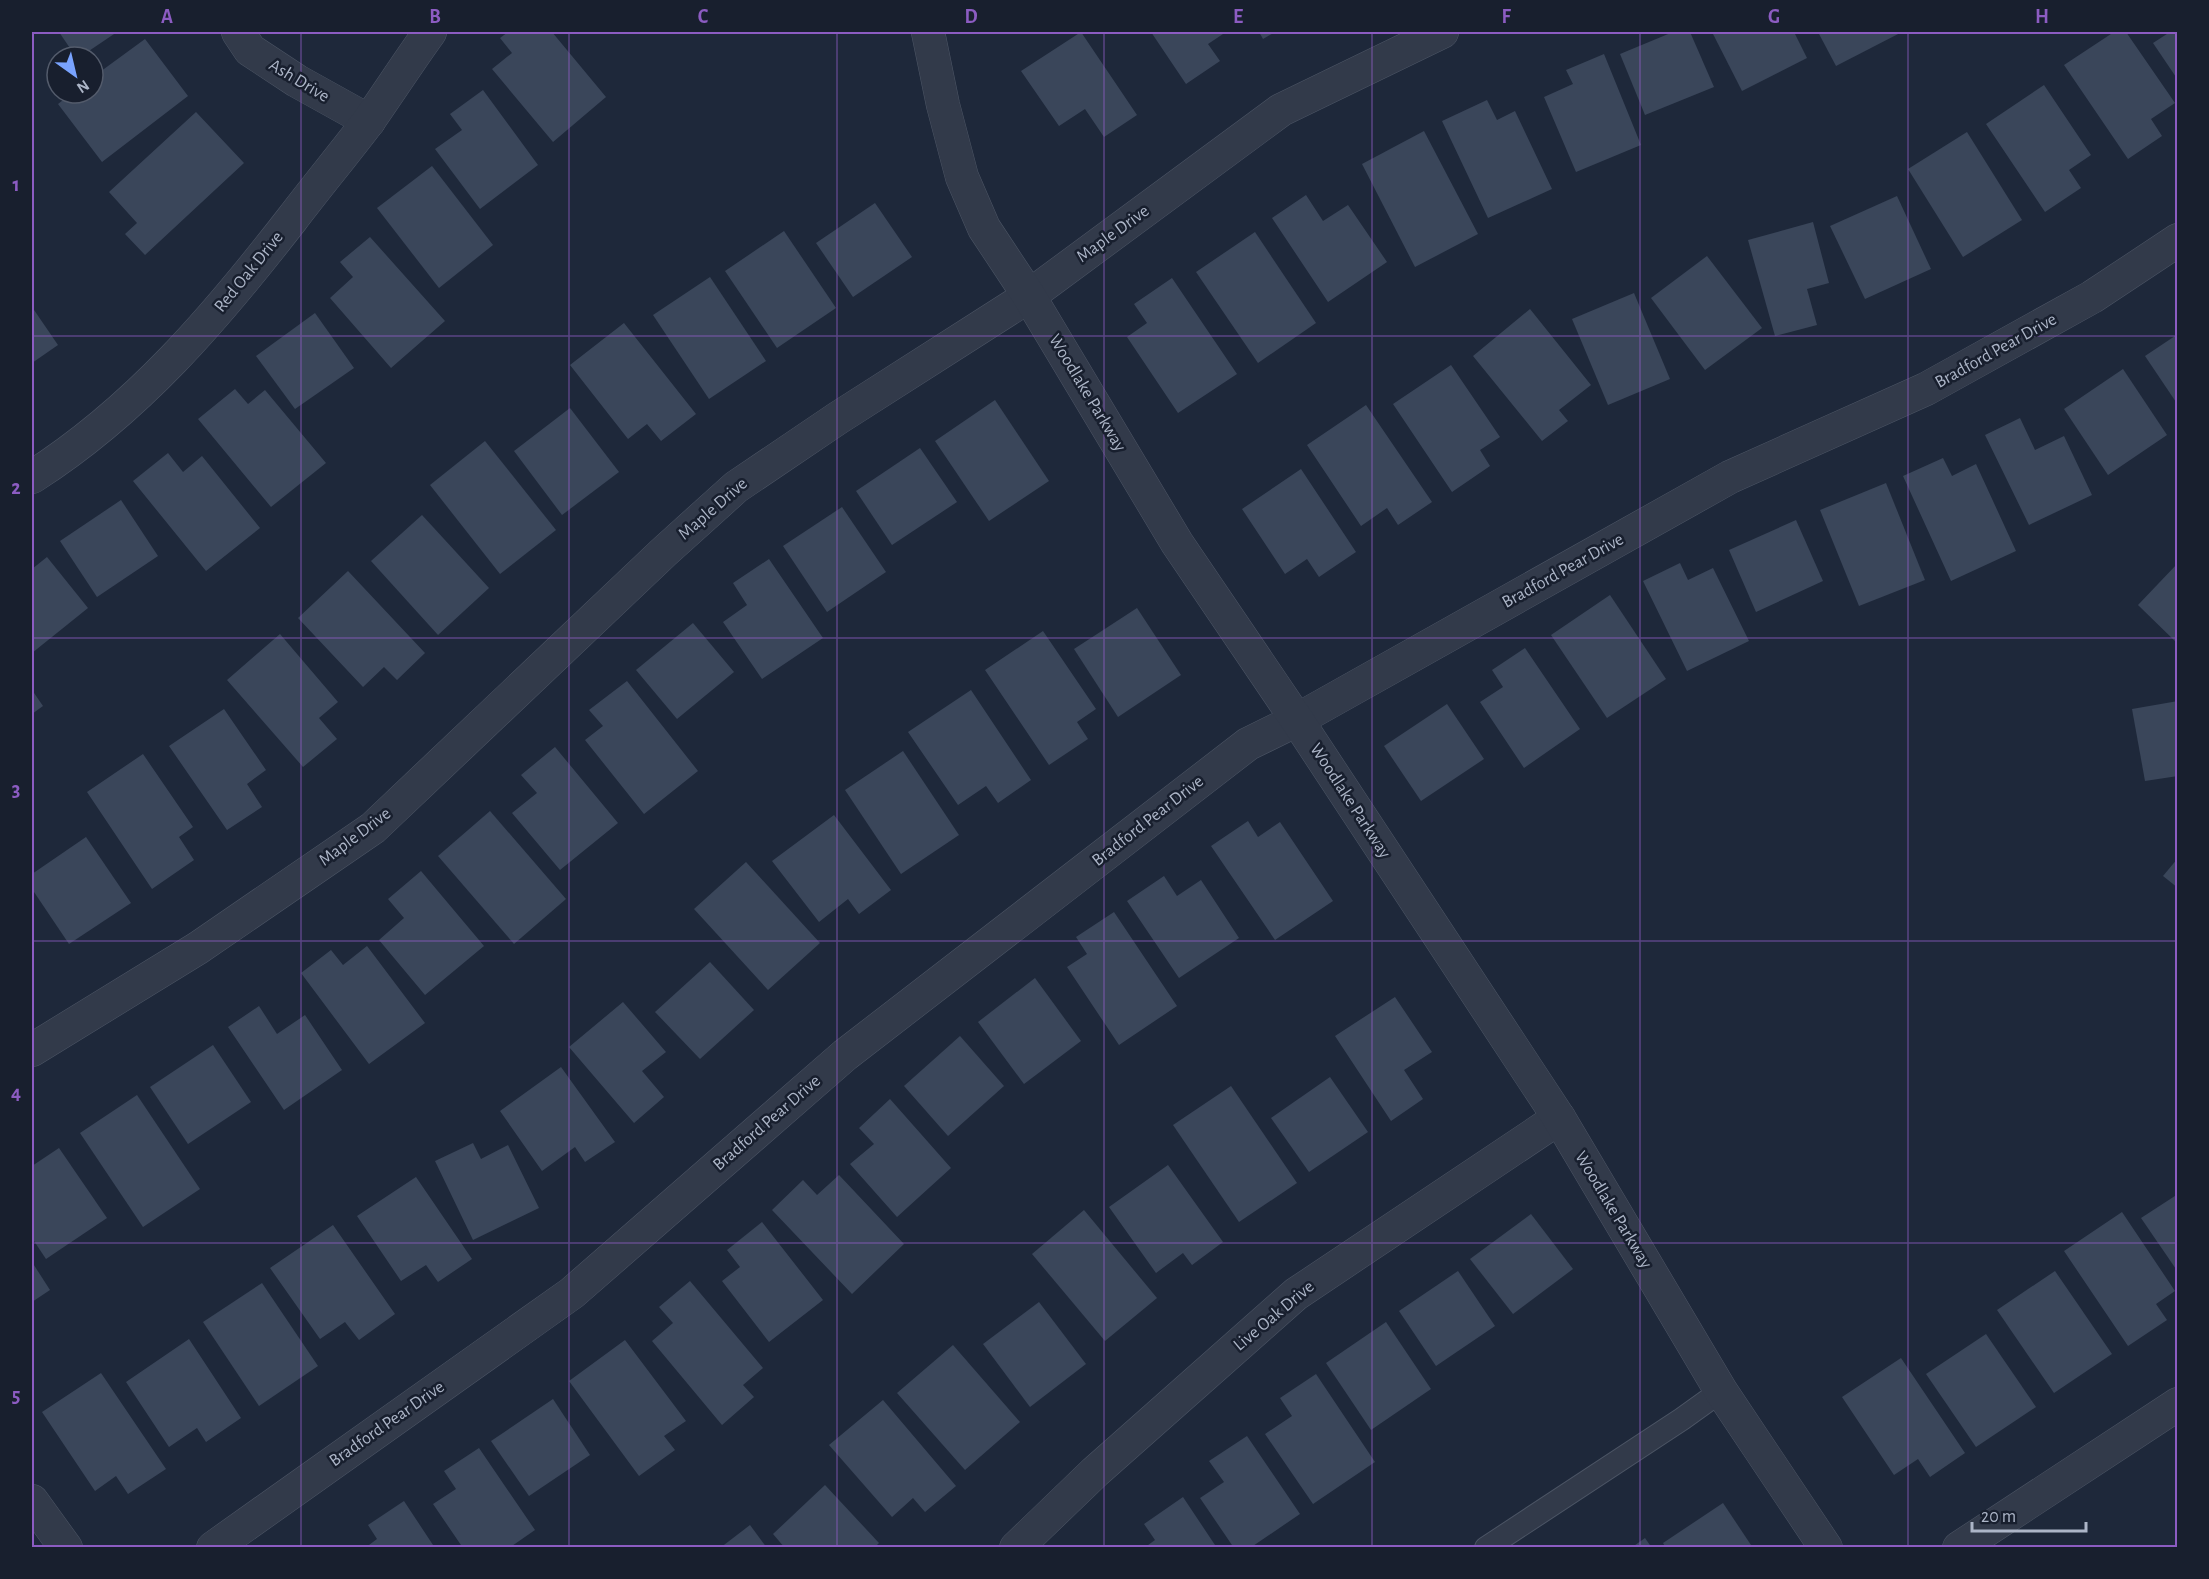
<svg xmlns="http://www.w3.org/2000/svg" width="2209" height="1579" font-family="'Alegreya Sans',sans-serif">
	<rect width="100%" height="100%" fill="#1e283a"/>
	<!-- building -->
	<g fill="#3a465a">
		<path d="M 59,32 L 117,32 L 80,57 L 76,57 Z"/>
		<path d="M 508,32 L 552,32 L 606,97 L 553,142 L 492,69 L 512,53 L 500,38 Z"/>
		<path d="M 1081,32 L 1137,115 L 1104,137 L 1085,109 L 1059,126 L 1021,71 Z"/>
		<path d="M 1151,32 L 1226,32 L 1208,44 L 1220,61 L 1186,84 Z"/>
		<path d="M 1259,32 L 1275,32 L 1263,39 Z"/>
		<path d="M 1673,32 L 1690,32 L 1714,87 L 1645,115 L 1620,54 Z"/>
		<path d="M 1712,32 L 1794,32 L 1807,58 L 1742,91 Z"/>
		<path d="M 1818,32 L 1902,32 L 1836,66 Z"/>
		<path d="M 2114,32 L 2126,32 L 2175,103 L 2151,119 L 2162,136 L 2128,159 L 2064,65 Z"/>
		<path d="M 2170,32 L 2178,32 L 2178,80 L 2153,43 Z"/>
		<path d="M 145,39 L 188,96 L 102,162 L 58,104 L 72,93 L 93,93 L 93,77 Z"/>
		<path d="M 1604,54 L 1641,145 L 1576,172 L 1544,97 L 1573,84 L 1566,70 Z"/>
		<path d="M 2044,85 L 2091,155 L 2069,170 L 2081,188 L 2045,212 L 1986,124 Z"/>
		<path d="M 483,90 L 538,165 L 480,209 L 435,149 L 462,130 L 450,114 Z"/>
		<path d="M 1487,100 L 1497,120 L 1515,111 L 1552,189 L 1488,218 L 1442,121 Z"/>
		<path d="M 196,112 L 244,163 L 145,255 L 125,234 L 137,223 L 109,192 Z"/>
		<path d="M 1424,131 L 1478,234 L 1415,267 L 1362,164 Z"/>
		<path d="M 1967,132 L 2022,220 L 1963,257 L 1908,169 Z"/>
		<path d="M 432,166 L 493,245 L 439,288 L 377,208 Z"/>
		<path d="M 1306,195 L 1323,221 L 1348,205 L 1387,262 L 1328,302 L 1272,218 Z"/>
		<path d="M 1897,196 L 1931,269 L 1865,299 L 1830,226 Z"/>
		<path d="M 875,203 L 912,257 L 853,297 L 816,243 Z"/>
		<path d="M 1813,222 L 1829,283 L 1807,289 L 1817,325 L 1775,336 L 1748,240 Z"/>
		<path d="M 784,231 L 836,308 L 777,348 L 725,271 Z"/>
		<path d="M 1255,232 L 1316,323 L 1258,363 L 1196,272 Z"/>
		<path d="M 370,237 L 445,321 L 391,368 L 330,298 L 353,277 L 340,262 Z"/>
		<path d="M 1707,256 L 1762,328 L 1705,370 L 1651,298 Z"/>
		<path d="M 710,277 L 766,361 L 709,399 L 653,315 Z"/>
		<path d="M 1172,278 L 1237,374 L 1178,413 L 1127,337 L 1147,323 L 1134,304 Z"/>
		<path d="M 1634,293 L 1670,379 L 1608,405 L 1572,319 Z"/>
		<path d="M 32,307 L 58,345 L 32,363 Z"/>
		<path d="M 1530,309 L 1591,385 L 1559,410 L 1568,421 L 1542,441 L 1473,356 Z"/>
		<path d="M 315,313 L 354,368 L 295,409 L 256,356 Z"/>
		<path d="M 624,323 L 696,414 L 661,441 L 647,424 L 628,439 L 570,365 Z"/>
		<path d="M 2178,334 L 2178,405 L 2145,356 Z"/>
		<path d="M 1451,365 L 1500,437 L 1480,450 L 1490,466 L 1452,492 L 1393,404 Z"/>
		<path d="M 2123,369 L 2167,435 L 2108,475 L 2064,409 Z"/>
		<path d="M 235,389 L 248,404 L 265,390 L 326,463 L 271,507 L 198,419 Z"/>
		<path d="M 995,400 L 1049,481 L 989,521 L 935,441 Z"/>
		<path d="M 1366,405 L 1432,502 L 1398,525 L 1387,508 L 1361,526 L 1307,445 Z"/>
		<path d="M 570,408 L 619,472 L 562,515 L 514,451 Z"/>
		<path d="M 2020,418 L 2035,450 L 2064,436 L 2092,495 L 2029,525 L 1985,435 Z"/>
		<path d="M 485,441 L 556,530 L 500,574 L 430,485 Z"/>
		<path d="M 920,448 L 957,502 L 892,545 L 856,491 Z"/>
		<path d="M 168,453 L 183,472 L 202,456 L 260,528 L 206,571 L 133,481 Z"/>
		<path d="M 1943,458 L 1952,476 L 1976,464 L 2016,551 L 1951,581 L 1903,476 Z"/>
		<path d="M 1301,469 L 1356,552 L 1319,577 L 1307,559 L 1285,574 L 1242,509 Z"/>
		<path d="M 1886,483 L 1925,580 L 1859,606 L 1820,510 Z"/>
		<path d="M 121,500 L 158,556 L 97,597 L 60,541 Z"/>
		<path d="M 842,507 L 886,572 L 827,612 L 783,546 Z"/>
		<path d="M 422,515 L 489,588 L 438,635 L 371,561 Z"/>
		<path d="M 1796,520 L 1823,581 L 1756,612 L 1729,550 Z"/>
		<path d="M 47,557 L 88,608 L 32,653 L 32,569 Z"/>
		<path d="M 769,559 L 823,638 L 762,679 L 723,622 L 747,605 L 733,583 Z"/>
		<path d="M 1680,563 L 1688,580 L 1713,568 L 1749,641 L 1687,671 L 1643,581 Z"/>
		<path d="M 2178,563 L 2178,644 L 2138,605 Z"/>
		<path d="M 348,571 L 425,653 L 397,680 L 384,667 L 363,687 L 298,618 Z"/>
		<path d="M 1610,595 L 1666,679 L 1607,718 L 1551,635 Z"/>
		<path d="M 1137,608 L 1181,675 L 1118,717 L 1074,649 Z"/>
		<path d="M 693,623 L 734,672 L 677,719 L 636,670 Z"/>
		<path d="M 1043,631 L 1096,709 L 1077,722 L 1088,739 L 1049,765 L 985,670 Z"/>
		<path d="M 280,634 L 338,702 L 319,718 L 337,739 L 303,767 L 227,680 Z"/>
		<path d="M 1525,648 L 1580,729 L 1524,768 L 1480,702 L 1503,687 L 1492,670 Z"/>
		<path d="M 627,681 L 698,771 L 644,814 L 585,740 L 603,726 L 589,710 Z"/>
		<path d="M 32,690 L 43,706 L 32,714 Z"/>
		<path d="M 971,690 L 1031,780 L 998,803 L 986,786 L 958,805 L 908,732 Z"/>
		<path d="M 2178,701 L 2178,776 L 2145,781 L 2132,709 Z"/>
		<path d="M 1447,704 L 1484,759 L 1421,801 L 1384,746 Z"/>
		<path d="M 224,709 L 266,770 L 247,784 L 262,807 L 227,830 L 169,746 Z"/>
		<path d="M 555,747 L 618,823 L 560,870 L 512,813 L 537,793 L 521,775 Z"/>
		<path d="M 903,751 L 959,835 L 901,874 L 845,790 Z"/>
		<path d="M 143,754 L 193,827 L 179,837 L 194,860 L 152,889 L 87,792 Z"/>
		<path d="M 490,811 L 566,899 L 514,944 L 438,856 Z"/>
		<path d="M 834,815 L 891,890 L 859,914 L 848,899 L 819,922 L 772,861 Z"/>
		<path d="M 1248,821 L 1258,837 L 1280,822 L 1333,901 L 1275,940 L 1211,846 Z"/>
		<path d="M 86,837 L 131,903 L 69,944 L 32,889 L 32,874 Z"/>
		<path d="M 2178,858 L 2178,888 L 2163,876 Z"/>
		<path d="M 746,862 L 820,943 L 768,990 L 694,909 Z"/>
		<path d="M 421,871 L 484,946 L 425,995 L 379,940 L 404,918 L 388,899 Z"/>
		<path d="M 1164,876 L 1177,896 L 1201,880 L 1239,938 L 1179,978 L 1127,901 Z"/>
		<path d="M 1114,912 L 1177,1006 L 1119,1045 L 1067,967 L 1087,954 L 1076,937 Z"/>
		<path d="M 367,946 L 425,1023 L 369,1064 L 301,973 L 331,950 L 343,965 Z"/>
		<path d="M 710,962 L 754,1010 L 700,1059 L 655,1012 Z"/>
		<path d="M 1035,978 L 1081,1041 L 1024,1084 L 978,1022 Z"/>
		<path d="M 1395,997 L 1432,1052 L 1404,1070 L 1423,1099 L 1391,1121 L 1335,1036 Z"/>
		<path d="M 623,1002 L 666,1052 L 642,1071 L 664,1097 L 634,1123 L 569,1047 Z"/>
		<path d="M 259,1006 L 277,1034 L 305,1015 L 342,1070 L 284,1110 L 228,1027 Z"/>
		<path d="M 960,1036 L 1004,1086 L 948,1136 L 904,1086 Z"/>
		<path d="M 213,1045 L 251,1102 L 188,1144 L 150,1087 Z"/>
		<path d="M 561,1067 L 615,1142 L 585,1162 L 575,1147 L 542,1171 L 500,1111 Z"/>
		<path d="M 1330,1077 L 1368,1132 L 1309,1172 L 1271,1118 Z"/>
		<path d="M 1231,1086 L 1297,1183 L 1239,1222 L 1173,1125 Z"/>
		<path d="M 137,1095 L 200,1189 L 143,1227 L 80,1133 Z"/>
		<path d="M 890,1099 L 951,1168 L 897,1217 L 850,1164 L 874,1144 L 859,1128 Z"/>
		<path d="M 473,1143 L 481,1159 L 508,1145 L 539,1208 L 473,1240 L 435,1161 Z"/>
		<path d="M 59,1148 L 107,1218 L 46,1259 L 32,1238 L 32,1166 Z"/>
		<path d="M 1168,1165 L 1223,1242 L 1192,1265 L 1183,1253 L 1156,1273 L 1109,1207 Z"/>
		<path d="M 839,1175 L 904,1244 L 852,1294 L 772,1210 L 803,1180 L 817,1195 Z"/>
		<path d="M 416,1177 L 472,1259 L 438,1282 L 426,1265 L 401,1281 L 357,1216 Z"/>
		<path d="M 2178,1194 L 2178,1272 L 2141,1218 Z"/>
		<path d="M 1084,1210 L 1157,1298 L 1105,1341 L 1032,1254 Z"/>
		<path d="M 2122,1212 L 2175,1291 L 2156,1304 L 2167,1320 L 2128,1346 L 2064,1251 Z"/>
		<path d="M 1531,1214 L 1573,1269 L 1513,1314 L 1470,1259 Z"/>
		<path d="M 762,1222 L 823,1300 L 769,1342 L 722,1281 L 740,1267 L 727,1250 Z"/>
		<path d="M 333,1225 L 395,1314 L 359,1340 L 345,1322 L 320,1339 L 270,1268 Z"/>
		<path d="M 32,1262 L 50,1290 L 32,1302 Z"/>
		<path d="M 1458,1271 L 1495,1326 L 1436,1366 L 1399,1311 Z"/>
		<path d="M 2055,1271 L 2112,1354 L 2054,1393 L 1997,1310 Z"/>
		<path d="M 690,1281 L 763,1368 L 743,1385 L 754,1397 L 722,1425 L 652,1341 L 673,1323 L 659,1307 Z"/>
		<path d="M 262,1283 L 318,1366 L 259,1406 L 203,1322 Z"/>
		<path d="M 1039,1302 L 1086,1364 L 1030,1407 L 983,1344 Z"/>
		<path d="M 1386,1322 L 1431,1389 L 1371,1430 L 1326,1363 Z"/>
		<path d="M 1986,1334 L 2036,1407 L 1976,1447 L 1926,1374 Z"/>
		<path d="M 189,1339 L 241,1418 L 206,1442 L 197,1428 L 169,1447 L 126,1382 Z"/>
		<path d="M 625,1340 L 686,1421 L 664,1436 L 675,1450 L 639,1476 L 569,1381 Z"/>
		<path d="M 953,1345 L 1020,1422 L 965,1470 L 897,1393 Z"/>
		<path d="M 1901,1358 L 1965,1453 L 1930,1477 L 1918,1459 L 1894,1475 L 1842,1397 Z"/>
		<path d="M 101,1373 L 166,1469 L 128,1494 L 116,1476 L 95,1491 L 42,1412 Z"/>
		<path d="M 1316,1374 L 1375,1462 L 1313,1504 L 1265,1434 L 1292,1416 L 1280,1398 Z"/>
		<path d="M 553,1399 L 590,1455 L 529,1496 L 491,1441 Z"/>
		<path d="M 883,1400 L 956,1486 L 925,1512 L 913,1498 L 892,1517 L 829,1445 Z"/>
		<path d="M 1247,1436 L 1300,1514 L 1250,1548 L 1234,1548 L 1200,1498 L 1224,1482 L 1209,1461 Z"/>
		<path d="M 479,1448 L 535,1530 L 509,1548 L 463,1548 L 433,1504 L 456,1489 L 444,1471 Z"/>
		<path d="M 825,1485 L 879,1543 L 874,1548 L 785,1548 L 773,1534 Z"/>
		<path d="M 1183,1497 L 1217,1548 L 1144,1548 L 1155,1540 L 1144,1524 Z"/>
		<path d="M 404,1501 L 435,1548 L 365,1548 L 377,1539 L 368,1525 Z"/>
		<path d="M 1723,1503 L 1753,1548 L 1666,1548 L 1663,1543 Z"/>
		<path d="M 750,1525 L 767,1548 L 720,1548 Z"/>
		<path d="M 1645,1538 L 1652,1548 L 1631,1548 Z"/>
	</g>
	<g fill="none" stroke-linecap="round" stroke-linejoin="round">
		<!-- service casing -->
		<g stroke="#4c5565" stroke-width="24">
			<path id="service" d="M 1486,1548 L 1682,1419 L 1721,1391"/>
		</g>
		<!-- minor casing -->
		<g stroke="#4c5565" stroke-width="34">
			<g id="minor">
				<path d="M 238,32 L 250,50 L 297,81 L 369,121"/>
				<path d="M 32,477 C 137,410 216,317 292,219 C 317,186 343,155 368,122 C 389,92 409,61 430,32"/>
				<path d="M 32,1050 L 198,948 L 373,828 L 664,552 L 736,487 L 838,418 L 1029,296 L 1281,110 L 1442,32"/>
				<path d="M 32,1501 L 66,1548"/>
				<path d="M 213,1548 L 572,1293 L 845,1055 L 1248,744 L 1297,720 L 1730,477 L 1926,389 L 2092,297 L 2178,240"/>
				<path d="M 1016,1548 L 1095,1472 L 1296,1294 L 1559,1118"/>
				<path d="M 1959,1548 L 2178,1404"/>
			</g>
		</g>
		<!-- tertiary casing -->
		<g stroke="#4c5565" stroke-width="34">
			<path id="tertiary" d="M 928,32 L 943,105 L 962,177 L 984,228 L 1029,296 L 1177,543 L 1297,720 L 1559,1118 L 1721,1391 L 1826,1548"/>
		</g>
		<!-- service -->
		<use href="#service" stroke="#323a4a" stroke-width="22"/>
		<!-- minor -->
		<use href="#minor" stroke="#323a4a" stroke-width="33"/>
		<!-- tertiary -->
		<use href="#tertiary" stroke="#323a4a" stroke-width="33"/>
	</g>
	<!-- grid -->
	<path fill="none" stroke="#8c5cc2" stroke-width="1.5" stroke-opacity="0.55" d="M 301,32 L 301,1548M 569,32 L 569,1548M 837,32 L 837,1548M 1104,32 L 1104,1548M 1372,32 L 1372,1548M 1640,32 L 1640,1548M 1908,32 L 1908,1548M 32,336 L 2178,336M 32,638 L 2178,638M 32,941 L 2178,941M 32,1243 L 2178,1243"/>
	<g text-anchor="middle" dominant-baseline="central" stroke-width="5" stroke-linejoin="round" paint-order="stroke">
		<!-- street labels -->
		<g font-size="18" fill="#acb5c7" stroke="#181f2e">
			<text transform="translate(299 81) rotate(31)">Ash Drive</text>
			<text transform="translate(1113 234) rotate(-36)">Maple Drive</text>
			<text transform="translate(249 272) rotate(-51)">Red Oak Drive</text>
			<text transform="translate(1996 351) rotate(-29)">Bradford Pear Drive</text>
			<text transform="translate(1087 393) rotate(59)">Woodlake Parkway</text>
			<text transform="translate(713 509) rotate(-41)">Maple Drive</text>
			<text transform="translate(1563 571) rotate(-29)">Bradford Pear Drive</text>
			<text transform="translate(1350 801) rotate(57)">Woodlake Parkway</text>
			<text transform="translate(1148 821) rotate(-38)">Bradford Pear Drive</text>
			<text transform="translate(355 837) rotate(-37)">Maple Drive</text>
			<text transform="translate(767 1123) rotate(-41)">Bradford Pear Drive</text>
			<text transform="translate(1613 1210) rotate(59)">Woodlake Parkway</text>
			<text transform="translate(1274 1316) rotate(-40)">Live Oak Drive</text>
			<text transform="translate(387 1424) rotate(-35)">Bradford Pear Drive</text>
		</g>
	</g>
	<!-- border -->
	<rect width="2209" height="1579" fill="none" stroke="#181f2e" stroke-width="66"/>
	<!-- north arrow -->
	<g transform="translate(75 75) rotate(146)"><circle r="28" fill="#181f2e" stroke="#535b6b" stroke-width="1.5"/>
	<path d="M0-4.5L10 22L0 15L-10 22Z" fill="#79a3ff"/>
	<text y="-9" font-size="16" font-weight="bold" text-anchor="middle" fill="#acb5c7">N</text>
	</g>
	<!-- scale -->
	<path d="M1972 1522v9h114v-9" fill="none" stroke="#acb5c7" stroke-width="3"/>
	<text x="1981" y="1522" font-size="18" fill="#acb5c7" stroke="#181f2e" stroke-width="4.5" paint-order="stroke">20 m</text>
	<rect x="33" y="33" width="2143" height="1513" fill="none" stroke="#8c5cc2" stroke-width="2"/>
	<g font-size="20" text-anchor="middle" font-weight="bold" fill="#8c5cc2">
		<text x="167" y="23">A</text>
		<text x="435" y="23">B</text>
		<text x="703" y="23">C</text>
		<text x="971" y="23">D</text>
		<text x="1238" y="23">E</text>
		<text x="1506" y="23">F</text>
		<text x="1774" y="23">G</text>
		<text x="2042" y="23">H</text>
		<text x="16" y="191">1</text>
		<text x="16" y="494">2</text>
		<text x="16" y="796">3</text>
		<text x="16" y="1099">4</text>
		<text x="16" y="1402">5</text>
	</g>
</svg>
